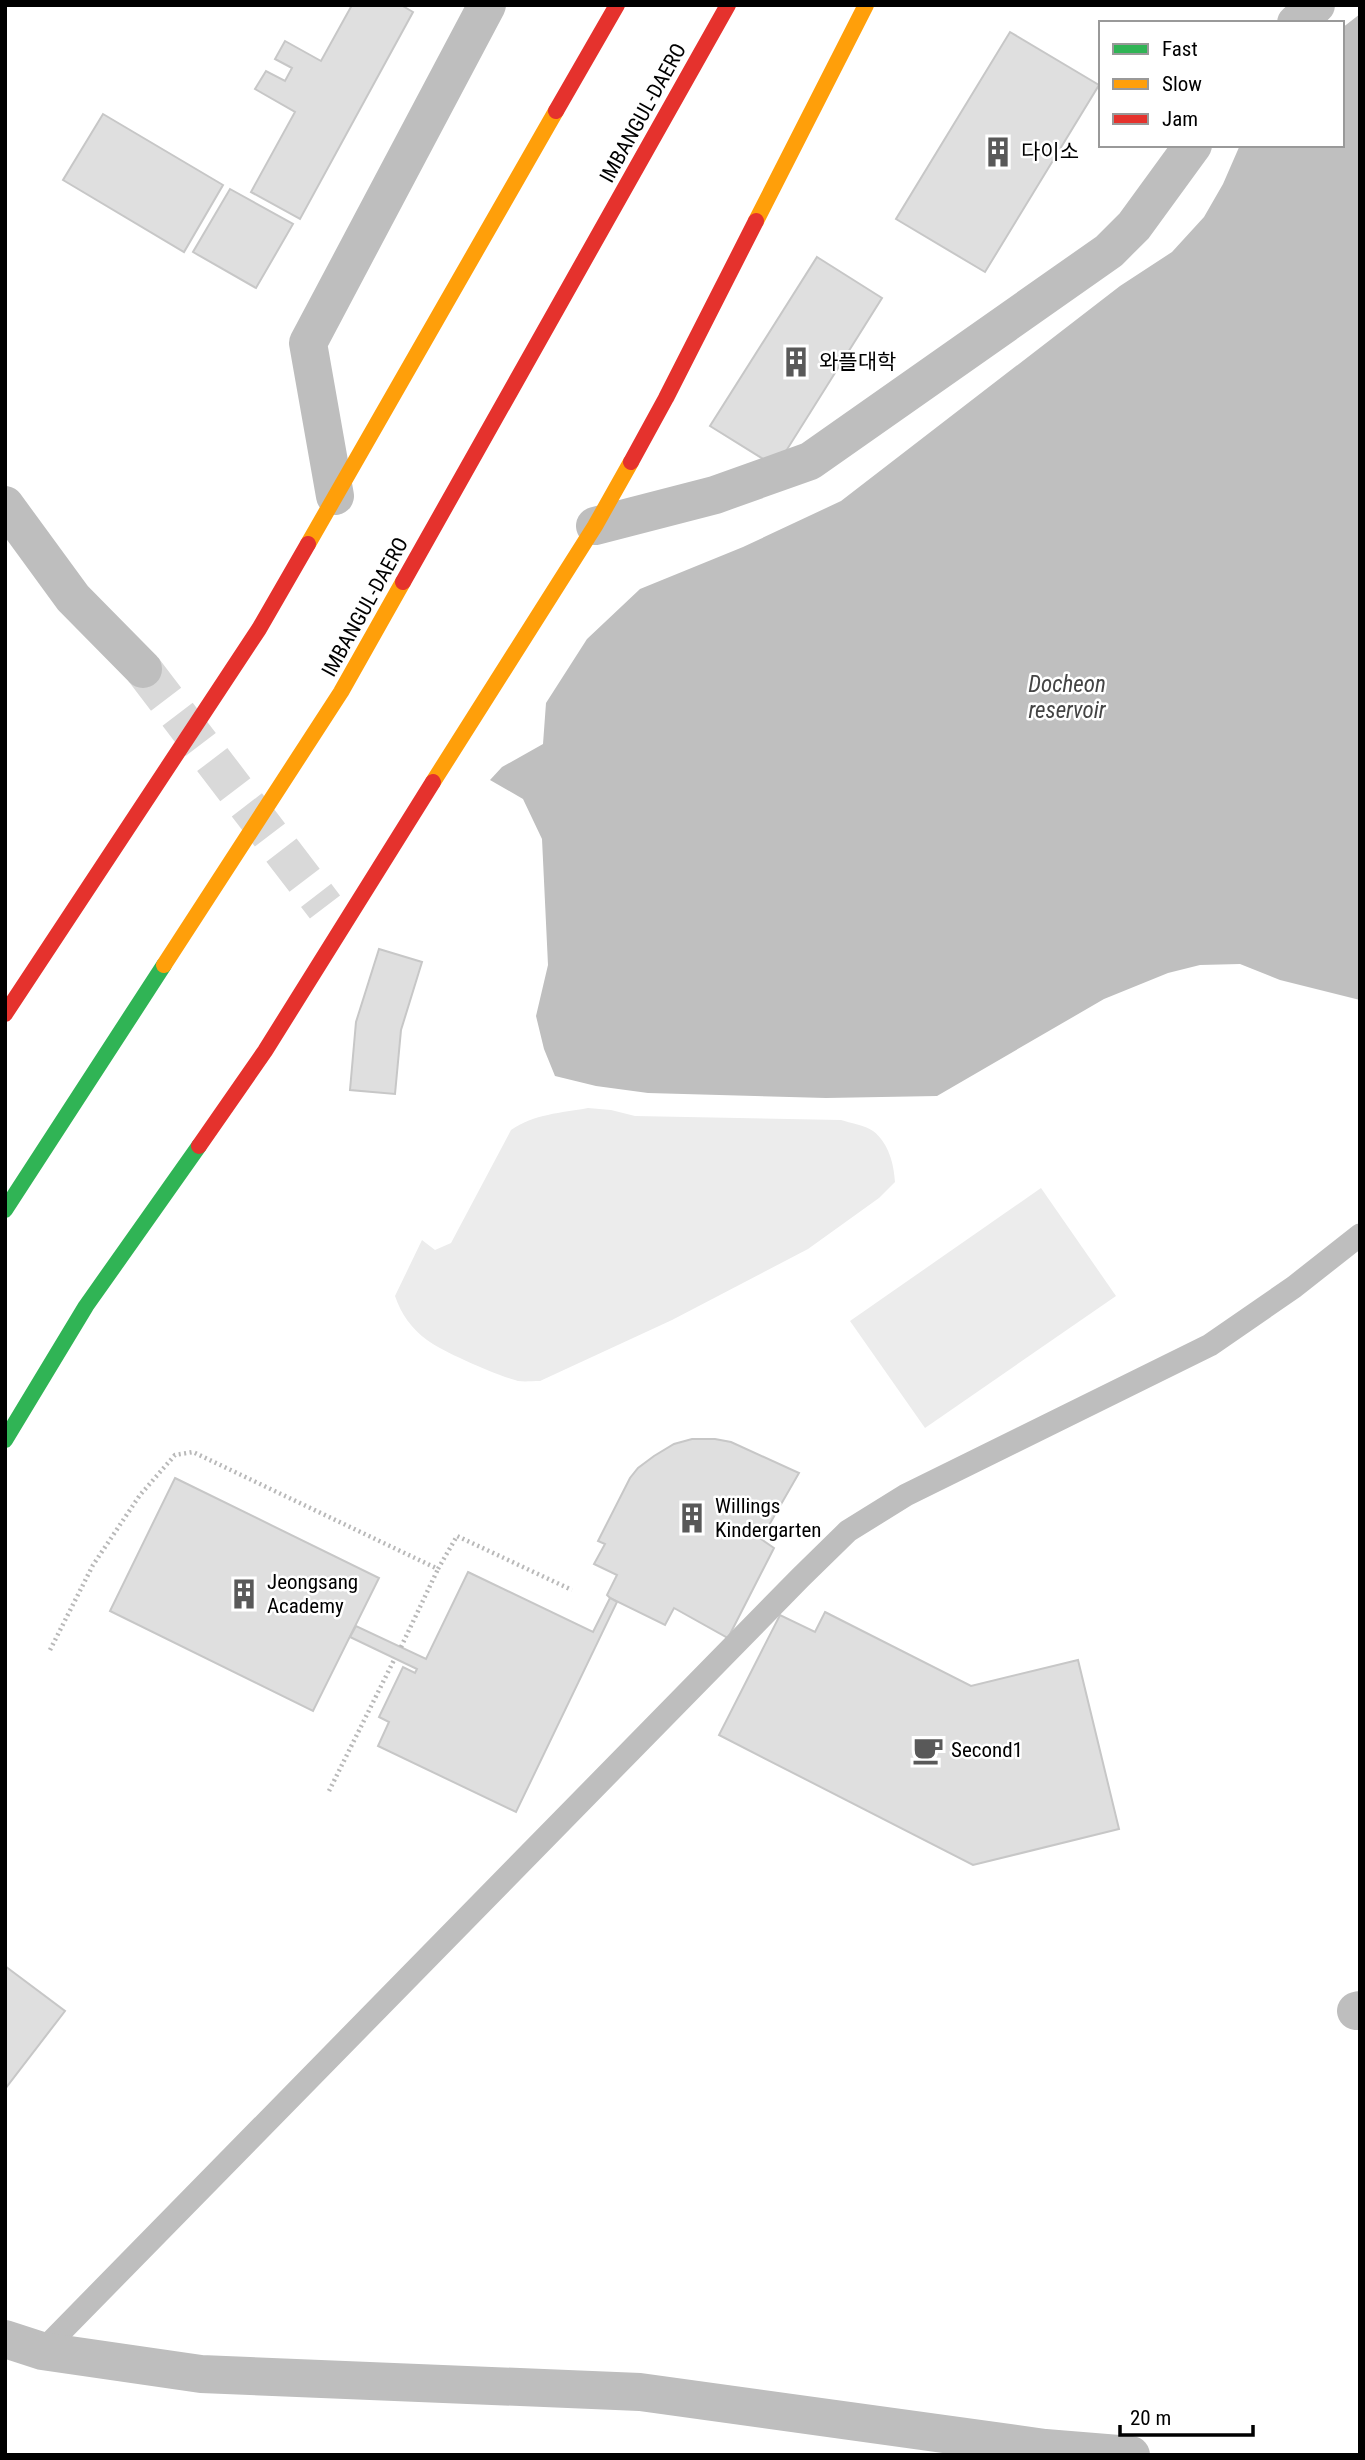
<svg xmlns="http://www.w3.org/2000/svg" width="1365" height="2460" font-family="'Roboto Condensed','Noto Sans KR',sans-serif">
	<rect width="100%" height="100%" fill="#fff"/>
	<!-- green -->
	<g fill="#ececec">
		<path d="M 588,1108 L 611,1110 L 635,1116 L 841,1120 C 850,1123 865,1125 873,1131 C 889,1143 894,1165 895,1182 L 879,1198 L 808,1249 L 672,1320 L 540,1381 C 532,1381 525,1382 518,1381 C 496,1375 445,1353 427,1340 C 412,1329 401,1314 395,1296 L 422,1240 L 435,1250 L 451,1243 L 511,1130 C 534,1114 561,1113 588,1108 Z"/>
		<path d="M 1041,1188 L 1116,1296 L 925,1428 L 850,1321 Z"/>
	</g>
	<!-- water -->
	<path fill="#bfbfbf" d="M 1360,14 L 1360,1000 L 1280,980 L 1240,964 L 1200,965 L 1168,973 L 1104,999 L 937,1096 L 826,1098 L 648,1093 L 596,1086 L 555,1076 L 544,1049 L 536,1016 L 548,965 L 542,839 L 523,799 L 490,780 L 502,767 L 543,744 L 546,703 L 587,639 L 640,589 L 743,547 L 841,501 L 1120,286 L 1172,252 L 1204,217 L 1223,184 L 1240,145 L 1342,145 L 1342,28 Z"/>
	<!-- building -->
	<g fill="#dfdfdf" stroke="#c7c7c7" stroke-width="2">
		<path d="M 352,5 L 401,5 L 413,12 L 300,219 L 251,192 L 295,112 L 255,89 L 266,71 L 285,81 L 292,68 L 275,59 L 285,41 L 321,61 Z"/>
		<path d="M 1010,32 L 1099,85 L 985,272 L 896,219 Z"/>
		<path d="M 103,114 L 223,185 L 184,252 L 63,180 Z"/>
		<path d="M 230,189 L 293,224 L 256,288 L 193,252 Z"/>
		<path d="M 817,257 L 882,298 L 776,467 L 710,426 Z"/>
		<path d="M 379,949 L 422,962 L 401,1030 L 395,1094 L 350,1090 L 356,1022 Z"/>
		<path d="M 692,1439 L 715,1439 L 731,1442 L 799,1473 L 761,1539 L 774,1548 L 728,1638 L 674,1608 L 665,1625 L 610,1598 L 607,1595 L 617,1575 L 594,1564 L 605,1544 L 598,1541 L 630,1478 L 638,1468 L 654,1456 L 674,1444 Z"/>
		<path d="M 175,1478 L 379,1578 L 313,1711 L 110,1611 Z"/>
		<path d="M 468,1572 L 593,1632 L 610,1598 L 617,1602 L 516,1812 L 378,1746 L 389,1722 L 379,1717 L 403,1667 L 415,1673 L 417,1669 L 350,1637 L 356,1626 L 426,1659 Z"/>
		<path d="M 825,1612 L 971,1686 L 1078,1660 L 1119,1829 L 973,1865 L 719,1735 L 780,1615 L 815,1632 Z"/>
		<path d="M 5,1966 L 65,2011 L 5,2089 Z"/>
	</g>
	<g fill="none" stroke-linecap="round" stroke-linejoin="round">
		<!-- street-tunnel -->
		<path stroke="#d9d9d9" stroke-width="38" stroke-dasharray="38 19" stroke-linecap="butt" d="M 143,669 L 325,907"/>
		<!-- path -->
		<g stroke="#b9b9b9" stroke-width="4.5" stroke-dasharray="2 3.5" stroke-linecap="butt">
			<path d="M 401,1647 L 438,1569"/>
			<path d="M 50,1650 L 93,1565 L 140,1495 L 175,1455 L 193,1452 L 438,1569 L 457,1536 L 572,1590"/>
			<path d="M 329,1791 L 395,1658"/>
		</g>
		<!-- lane -->
		<path stroke="#bebebe" stroke-width="23" d="M 42,2351 L 800,1578 L 848,1531 L 906,1495 L 1210,1345 L 1294,1287 L 1360,1235"/>
		<!-- street -->
		<g stroke="#bebebe" stroke-width="38">
			<path d="M 1296,23 L 1316,5"/>
			<path d="M 335,496 L 308,343 L 487,5"/>
			<path d="M 5,505 L 73,598 L 143,669"/>
			<path d="M 595,526 L 715,495 L 810,461 L 1109,251 L 1134,226 L 1193,145"/>
			<path d="M 1356,2011 L 1360,2010"/>
			<path d="M 5,2339 L 42,2351 L 201,2374 L 640,2392 L 1045,2448 L 1131,2455"/>
		</g>
		<!-- fast -->
		<g stroke="#30b455" stroke-width="16">
			<path d="M 5,1210 L 164,965"/>
			<path d="M 5,1440 L 86,1306 L 199,1146"/>
		</g>
		<!-- slow -->
		<g stroke="#ff9f0a" stroke-width="16">
			<path d="M 756,221 L 866,5"/>
			<path d="M 308,544 L 556,111"/>
			<path d="M 433,782 L 595,526 L 631,462"/>
			<path d="M 164,965 L 341,692 L 403,582"/>
		</g>
		<!-- jam -->
		<g stroke="#e5322d" stroke-width="16">
			<path d="M 556,111 L 617,5"/>
			<path d="M 631,462 L 666,398 L 756,221"/>
			<path d="M 403,582 L 728,5"/>
			<path d="M 5,1014 L 259,629 L 308,544"/>
			<path d="M 199,1146 L 265,1051 L 433,782"/>
		</g>
	</g>
	<!-- icons -->
	<defs>
		<g id="building-bare" transform="scale(2.415)"><path d="M-4-6H4V6H1V3H-1V6H-4ZM-2.5-4.3h1.7v1.8h-1.7ZM.8-4.3h1.7v1.8H.8ZM-2.5-1h1.7V.8h-1.7ZM.8-1h1.7V.8H.8Z" fill="#595959" stroke="#fff" stroke-width="2.5" paint-order="stroke"/></g>
		<g id="cafe-bare" transform="scale(2.415)"><path d="M-5.5-4.5H6V0H3Q3 3.5 0 3.5H-2.5Q-5.5 3.5-5.5 0ZM3-3.2v2h1.7v-2ZM-6 4.5H4V6H-6Z" fill="#595959" stroke="#fff" stroke-width="2.5" paint-order="stroke"/></g>
	</defs>
	<g fill-rule="evenodd">
		<use href="#building-bare" x="998" y="152"/>
		<use href="#building-bare" x="796" y="362"/>
		<use href="#building-bare" x="692" y="1518"/>
		<use href="#building-bare" x="244" y="1594"/>
		<use href="#cafe-bare" x="928" y="1750"/>
	</g>
	<g text-anchor="middle" dominant-baseline="central" stroke-width="5" stroke-linejoin="round" paint-order="stroke">
		<!-- street labels -->
		<g font-size="21" fill="#000" stroke="#fff">
			<text transform="translate(643 113) rotate(-61)">IMBANGUL-DAERO</text>
			<text transform="translate(365 607) rotate(-61)">IMBANGUL-DAERO</text>
		</g>
		<!-- poi labels -->
		<g font-size="21" fill="#000" stroke="#fff" text-anchor="start">
			<text x="1021" y="152">다이소</text>
			<text x="819" y="362">와플대학</text>
			<text x="715" y="1506">Willings<tspan x="715" dy="24">Kindergarten</tspan></text>
			<text x="267" y="1582">Jeongsang<tspan x="267" dy="24">Academy</tspan></text>
			<text x="951" y="1750">Second1</text>
		</g>
		<!-- water labels -->
		<g font-size="23" font-style="italic" fill="#444" stroke="#fff">
			<text x="1067" y="684">Docheon<tspan x="1067" dy="26">reservoir</tspan></text>
		</g>
	</g>
	<!-- border -->
	<rect width="1365" height="2460" fill="none" stroke="#000000" stroke-width="14"/>
	<!-- legend -->
	<rect x="1099" y="21" width="245" height="126" fill="#ffffff" stroke="#999999" stroke-width="2"/>
	<rect x="1113" y="44" width="35" height="10" fill="#30b455" stroke="#999999" stroke-width="2"/>
	<text x="1162" y="56" font-size="21" fill="#000000">Fast</text>
	<rect x="1113" y="79" width="35" height="10" fill="#ff9f0a" stroke="#999999" stroke-width="2"/>
	<text x="1162" y="91" font-size="21" fill="#000000">Slow</text>
	<rect x="1113" y="114" width="35" height="10" fill="#e5322d" stroke="#999999" stroke-width="2"/>
	<text x="1162" y="126" font-size="21" fill="#000000">Jam</text>
	<!-- scale -->
	<path d="M1120 2425v10h133v-10" fill="none" stroke="#000000" stroke-width="3.5"/>
	<text x="1130" y="2425" font-size="21" fill="#000000" stroke="#ffffff" stroke-width="5" paint-order="stroke">20 m</text>
</svg>
